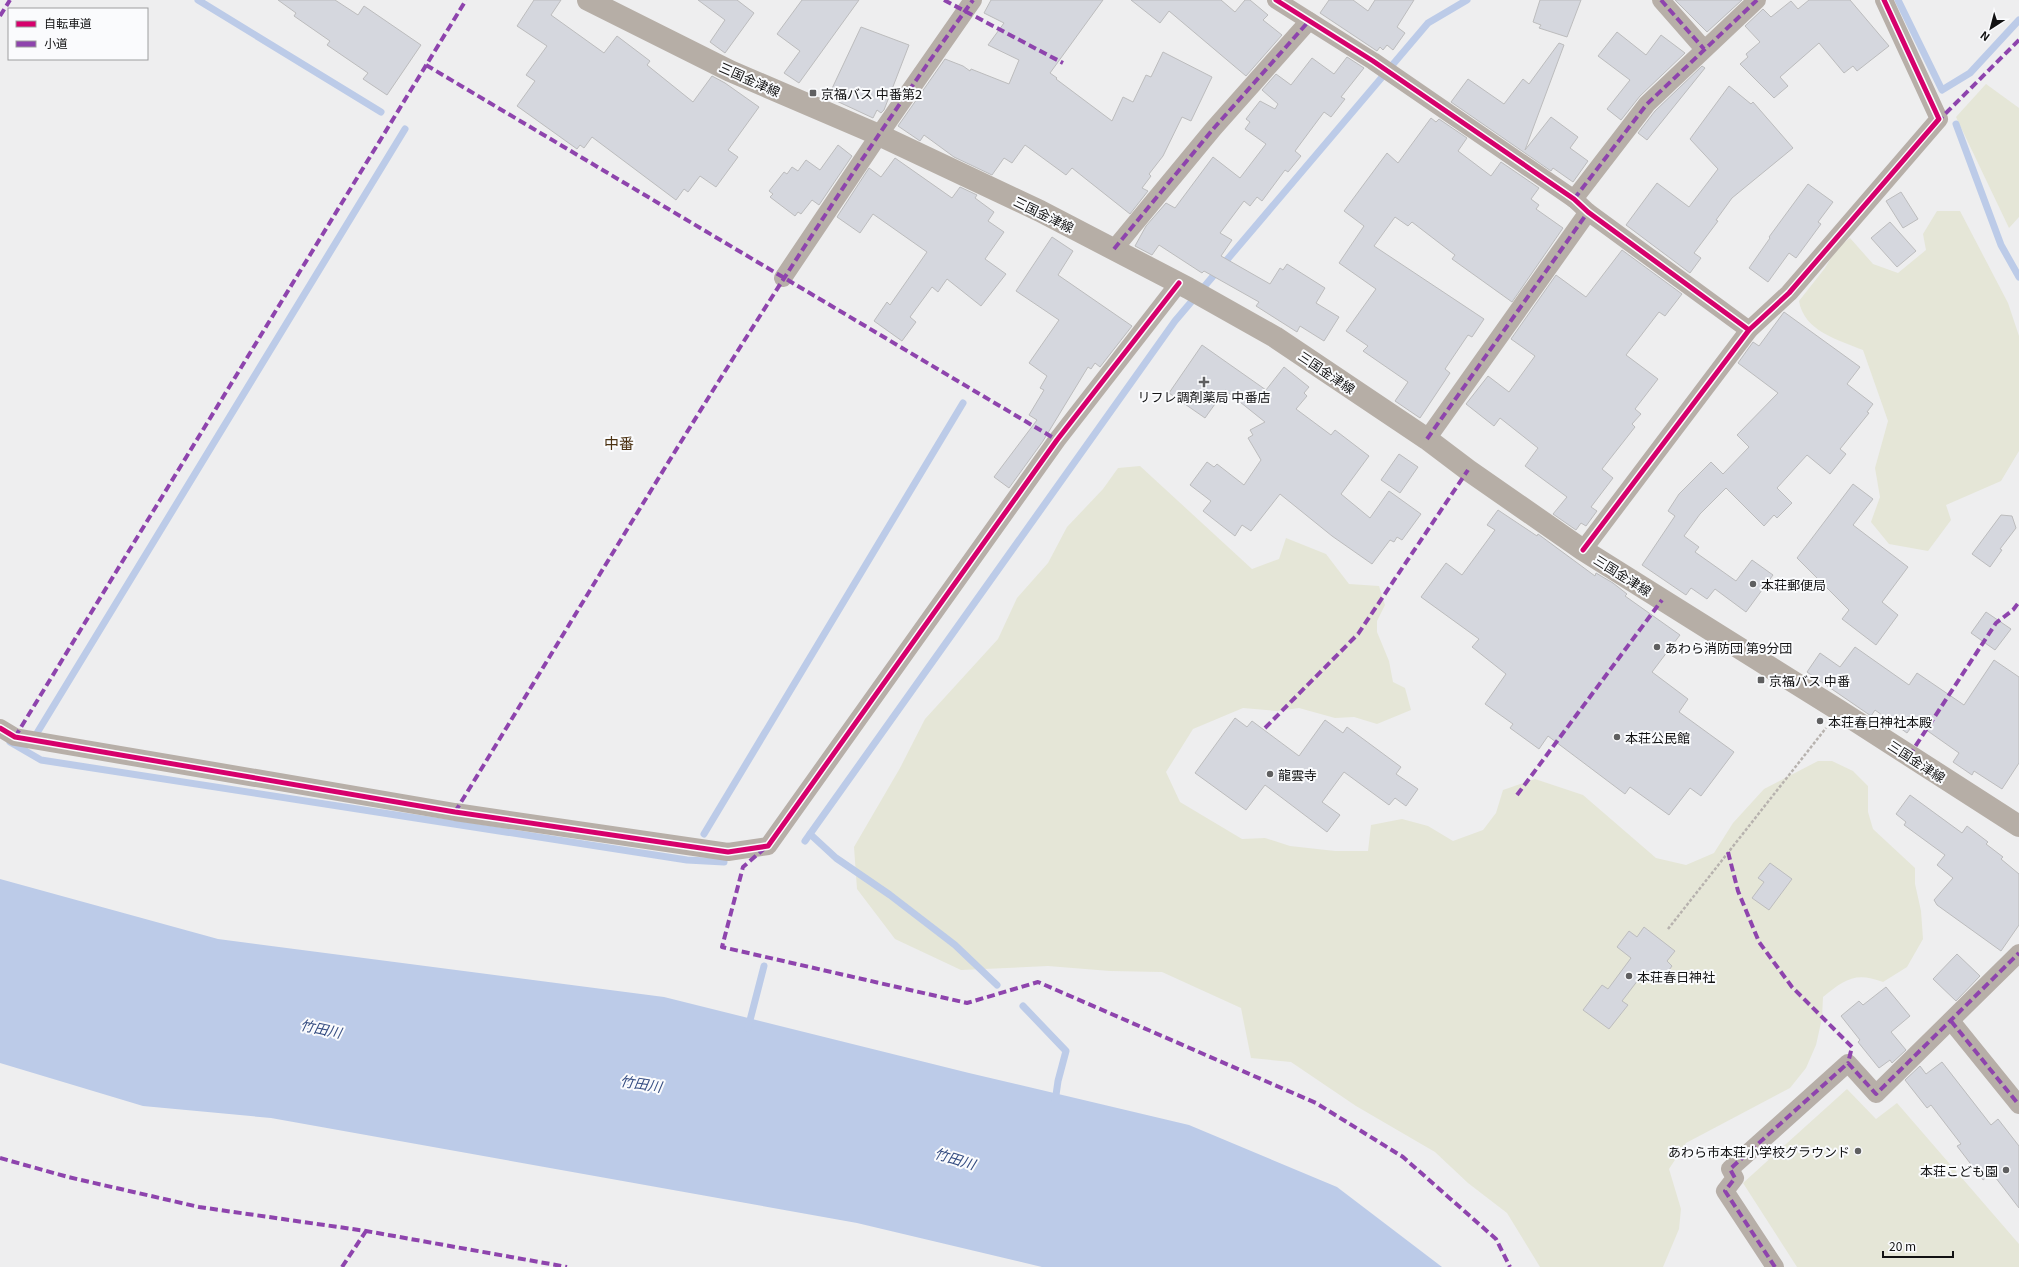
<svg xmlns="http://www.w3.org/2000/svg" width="2019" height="1267" font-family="Georgia,'Noto Sans JP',serif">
	<rect width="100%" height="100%" fill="#eeeeef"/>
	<!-- green -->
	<g fill="#e5e6d7">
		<path d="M 1986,84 L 2019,108 L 2019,217 L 2009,228 L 1956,117 Z"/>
		<path d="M 1937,211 L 1960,211 L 2008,303 L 2019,336 L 2019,451 L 2001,481 L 1946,505 L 1951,520 L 1928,551 L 1889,544 L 1871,522 L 1880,497 L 1875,468 L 1888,421 L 1863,350 C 1838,340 1804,331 1799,301 L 1825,268 L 1837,248 L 1850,238 L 1873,264 L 1898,273 L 1926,250 L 1923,234 Z"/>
		<path d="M 1140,466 L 1252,569 L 1279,559 L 1286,538 L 1326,554 L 1349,584 L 1379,586 L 1385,605 L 1377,621 L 1377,632 L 1389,661 L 1393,682 L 1405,688 L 1411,710 L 1377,724 L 1354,717 L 1335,718 L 1299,708 L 1277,711 L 1243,708 L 1193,729 L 1166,772 L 1180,802 L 1242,839 L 1265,838 L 1290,846 L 1335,851 L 1368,851 L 1371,825 L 1402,819 L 1428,826 L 1453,841 L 1483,830 L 1496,813 L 1503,790 L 1535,779 L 1583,795 L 1656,858 L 1686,865 L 1714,853 L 1733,823 L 1764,789 L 1818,761 L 1832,761 L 1853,771 L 1868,786 L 1868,812 L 1873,829 L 1915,868 L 1915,884 L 1921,911 L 1923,939 L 1907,967 L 1883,982 C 1855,971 1844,980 1823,997 L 1822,1018 L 1816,1045 L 1806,1068 L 1790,1088 L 1686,1143 L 1669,1169 L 1681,1209 L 1679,1229 L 1663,1267 L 1540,1267 L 1507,1213 L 1468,1183 L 1435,1152 L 1356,1106 L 1291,1062 L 1251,1058 L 1241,1008 L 1162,972 L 1110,971 L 1048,966 L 961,970 L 895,939 L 857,889 L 854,847 L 900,768 L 925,719 L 998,639 L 1017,598 L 1048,563 L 1067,527 L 1103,489 L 1118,468 Z"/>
		<path d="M 1847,1089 L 1876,1119 L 1897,1103 L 2019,1244 L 2019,1267 L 1797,1267 L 1743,1183 Z"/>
	</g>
	<!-- water -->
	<path fill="#bccbe8" d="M 0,879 L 218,939 L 664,997 L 969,1073 L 1189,1125 L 1337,1187 L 1442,1267 L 1042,1267 L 857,1223 L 271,1118 L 143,1106 L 0,1063 Z"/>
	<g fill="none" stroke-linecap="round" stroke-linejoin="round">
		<!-- stream -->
		<g stroke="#bccbe8" stroke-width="7">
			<path d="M 198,0 L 381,112"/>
			<path d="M 1898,0 L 1942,90 L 1970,73 L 2019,20"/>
			<path d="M 1956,124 L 2001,245 L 2019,277"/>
			<path d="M 37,733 L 405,129"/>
			<path d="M 10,742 L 41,760 L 687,860 L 724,862"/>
			<path d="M 704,834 L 963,403"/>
			<path d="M 810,834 L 836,858 L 890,895 L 955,945 L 997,985"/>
			<path d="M 805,841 L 1175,321 L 1428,23 L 1467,0"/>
			<path d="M 1023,1006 L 1066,1051 L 1058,1081 L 1055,1102"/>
			<path d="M 748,1028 L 764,966"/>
		</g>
	</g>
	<!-- building -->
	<g fill="#d5d7de" stroke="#bcbcbd">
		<path d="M 278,0 L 335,0 L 358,15 L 364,6 L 421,45 L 387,95 L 363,79 L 368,73 L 327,45 L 330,41 L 294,16 L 296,13 Z"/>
		<path d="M 534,0 L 561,0 L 551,15 L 604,53 L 617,36 L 650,61 L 647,65 L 693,102 L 712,76 L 725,83 L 759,107 L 728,150 L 738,157 L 716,187 L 700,176 L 688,192 L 684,189 L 676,200 L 592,137 L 584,148 L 580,145 L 577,149 L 517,106 L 535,81 L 526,75 L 547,46 L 517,26 Z"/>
		<path d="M 698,0 L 737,0 L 754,13 L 725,53 L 710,42 L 725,20 Z"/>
		<path d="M 802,0 L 859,0 L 799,83 L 784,73 L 800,51 L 777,34 Z"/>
		<path d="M 991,0 L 1103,0 L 1050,73 L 1057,78 L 1056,79 L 1112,121 L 1123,97 L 1133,102 L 1146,75 L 1151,77 L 1163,52 L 1212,77 L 1191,121 L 1182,117 L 1163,156 L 1149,174 L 1151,176 L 1142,188 L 1148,191 L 1130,214 L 1072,168 L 1066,175 L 1025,145 L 1012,163 L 1004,158 L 992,175 L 954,157 L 924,135 L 920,141 L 898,126 L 945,59 L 963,66 L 970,71 L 971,69 L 1009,84 L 1019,60 L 988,45 L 1004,23 L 984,13 Z"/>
		<path d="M 1131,0 L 1221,0 L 1235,12 L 1245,0 L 1250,0 L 1268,15 L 1263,20 L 1282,35 L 1246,76 L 1169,11 L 1160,23 Z"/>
		<path d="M 1329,0 L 1353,0 L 1368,11 L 1375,0 L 1414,0 L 1397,27 L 1405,33 L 1393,50 L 1387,45 L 1383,50 L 1380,47 L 1377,51 L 1320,13 Z"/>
		<path d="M 1540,0 L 1581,0 L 1567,37 L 1539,28 L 1541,25 L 1533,22 Z"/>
		<path d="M 1675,0 L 1742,0 L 1707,32 Z"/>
		<path d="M 1809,0 L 1850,0 L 1889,46 L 1857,71 L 1853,66 L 1844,73 L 1819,43 L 1780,77 L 1788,86 L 1774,98 L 1740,64 L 1748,57 L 1746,54 L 1760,42 L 1745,26 L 1763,9 L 1771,17 L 1791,1 L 1798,9 Z"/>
		<path d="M 861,27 L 909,45 L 884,110 L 881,113 L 877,110 L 873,118 L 828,97 Z"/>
		<path d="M 1617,32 L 1646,55 L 1661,35 L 1685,53 L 1640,96 L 1621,120 L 1607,109 L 1630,80 L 1598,56 Z"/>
		<path d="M 1559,43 L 1564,45 L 1525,150 L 1551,117 L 1578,137 L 1570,148 L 1588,161 L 1573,182 L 1553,168 L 1551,171 L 1451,102 L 1468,79 L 1504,104 L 1523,79 L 1529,84 Z"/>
		<path d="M 1347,57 L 1364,68 L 1341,97 L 1345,99 L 1331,117 L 1324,112 L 1295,151 L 1301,156 L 1288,172 L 1285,170 L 1262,201 L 1257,197 L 1250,206 L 1244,201 L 1220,233 L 1232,240 L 1221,256 L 1270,284 L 1280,268 L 1283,270 L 1287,264 L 1325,288 L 1316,303 L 1339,317 L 1324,341 L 1300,326 L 1297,332 L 1256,306 L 1259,302 L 1204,271 L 1202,273 L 1159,245 L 1152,255 L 1135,246 L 1146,226 L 1166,203 L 1175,208 L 1213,157 L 1240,178 L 1266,144 L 1245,129 L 1250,122 L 1246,119 L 1260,101 L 1275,109 L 1278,104 L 1262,90 L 1276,74 L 1291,85 L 1312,58 L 1334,74 Z"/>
		<path d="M 1702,66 L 1705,68 L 1647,140 L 1638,133 L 1655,111 Z"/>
		<path d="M 1729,86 L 1751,104 L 1753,102 L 1793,148 L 1732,198 L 1716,220 L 1718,221 L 1694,253 L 1701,258 L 1690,273 L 1626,225 L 1657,183 L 1689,207 L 1718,169 L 1690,139 Z"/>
		<path d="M 1431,118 L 1436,122 L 1439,119 L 1467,138 L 1458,151 L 1491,176 L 1501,162 L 1539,188 L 1531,199 L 1539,205 L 1536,209 L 1563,228 L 1512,302 L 1452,259 L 1455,255 L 1412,222 L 1408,226 L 1395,217 L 1374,246 L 1484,319 L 1472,337 L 1468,335 L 1445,369 L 1450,373 L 1420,418 L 1395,401 L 1408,382 L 1363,351 L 1368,346 L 1346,331 L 1376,289 L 1339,263 L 1364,226 L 1344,211 L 1387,153 L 1398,163 Z"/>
		<path d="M 838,145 L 852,156 L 819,205 L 812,200 L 801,214 L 798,212 L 795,216 L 770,197 L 773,194 L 769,191 L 784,172 L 787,174 L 792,167 L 798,171 L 806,160 L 820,170 Z"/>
		<path d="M 895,158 L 952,198 L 960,187 L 977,195 L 975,198 L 994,212 L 988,221 L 1004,232 L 985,259 L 1006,274 L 981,306 L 947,279 L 938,292 L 932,287 L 910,317 L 916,322 L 902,341 L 874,321 L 887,302 L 890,305 L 927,252 L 873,214 L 860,233 L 837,217 L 869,168 L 881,177 Z"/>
		<path d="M 1808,184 L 1833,202 L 1818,222 L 1821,224 L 1796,258 L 1789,253 L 1768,282 L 1749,268 L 1770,238 L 1769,237 Z"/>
		<path d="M 1901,192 L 1918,219 L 1903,228 L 1886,201 Z"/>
		<path d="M 1890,222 L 1916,251 L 1897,267 L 1871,238 Z"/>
		<path d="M 1052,237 L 1073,251 L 1058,275 L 1132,326 L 1100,367 L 1095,363 L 1091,369 L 1088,367 L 1043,441 L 1009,488 L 994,477 L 1037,420 L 1029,415 L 1044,390 L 1040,388 L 1047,376 L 1029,363 L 1059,320 L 1016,291 Z"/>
		<path d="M 1622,250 L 1682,294 L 1665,316 L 1659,312 L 1626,355 L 1658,379 L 1635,409 L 1641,414 L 1632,424 L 1635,427 L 1602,469 L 1613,478 L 1591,507 L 1597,511 L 1586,526 L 1581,523 L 1576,530 L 1553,514 L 1567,497 L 1525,466 L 1538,448 L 1500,418 L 1494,426 L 1466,404 L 1488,376 L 1509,392 L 1535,356 L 1511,339 L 1556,275 L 1586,297 Z"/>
		<path d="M 1784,312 L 1860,367 L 1847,384 L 1873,404 L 1867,412 L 1869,413 L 1840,449 L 1846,454 L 1830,474 L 1807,455 L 1777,488 L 1792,503 L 1777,518 L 1774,515 L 1764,526 L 1726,488 L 1700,514 L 1684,536 L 1699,547 L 1695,552 L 1736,581 L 1752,560 L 1773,575 L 1746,612 L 1715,589 L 1707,599 L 1691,588 L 1686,595 L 1642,565 L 1675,516 L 1668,511 L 1679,494 L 1711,462 L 1723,474 L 1749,447 L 1737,435 L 1778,393 L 1738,363 L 1753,342 L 1759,346 Z"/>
		<path d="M 1202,345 L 1266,390 L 1284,367 L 1309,387 L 1304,393 L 1307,396 L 1296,409 L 1331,435 L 1335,430 L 1369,456 L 1341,494 L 1370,518 L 1389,491 L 1421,514 L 1402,540 L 1397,537 L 1394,542 L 1390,540 L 1372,564 L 1332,536 L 1280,494 L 1251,531 L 1242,525 L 1235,536 L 1203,511 L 1211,501 L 1190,485 L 1207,462 L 1214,467 L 1217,464 L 1244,485 L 1261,460 L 1248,438 L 1253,435 L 1250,430 L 1265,422 L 1225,390 L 1205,418 L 1169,393 Z"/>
		<path d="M 1399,454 L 1418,467 L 1400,493 L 1381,480 Z"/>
		<path d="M 1853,484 L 1873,499 L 1853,525 L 1908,567 L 1882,602 L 1898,615 L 1876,645 L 1842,619 L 1849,610 L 1797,558 Z"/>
		<path d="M 1498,510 L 1537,536 L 1538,534 L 1595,576 L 1596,573 L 1613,583 L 1627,594 L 1625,596 L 1680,635 L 1652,672 L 1688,699 L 1679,712 L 1734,752 L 1701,796 L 1690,788 L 1669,815 L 1630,787 L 1625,794 L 1548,736 L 1539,749 L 1510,728 L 1513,724 L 1485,704 L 1506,674 L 1472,647 L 1479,639 L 1421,597 L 1446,563 L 1462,575 L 1495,530 L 1487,525 Z"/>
		<path d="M 2001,515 L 2012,516 L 2016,528 L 2000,549 L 2002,550 L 1990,567 L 1972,554 Z"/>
		<path d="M 1986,612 L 2011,629 L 1995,650 L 1971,633 Z"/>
		<path d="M 1855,647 L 1909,685 L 1917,673 L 1964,705 L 1994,660 L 2019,677 L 2019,763 L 2002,789 L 1974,771 L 1972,775 L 1953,762 L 1959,753 L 1915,722 L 1907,733 L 1875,710 L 1871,716 L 1807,672 L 1820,653 L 1840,667 Z"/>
		<path d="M 1235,718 L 1247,727 L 1252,721 L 1299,756 L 1325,720 L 1343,733 L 1347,727 L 1401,767 L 1396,774 L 1418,789 L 1406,806 L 1395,798 L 1389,805 L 1344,772 L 1322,802 L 1340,815 L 1327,832 L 1265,785 L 1246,810 L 1195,773 Z"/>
		<path d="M 1910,795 L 1962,833 L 1967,826 L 1988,842 L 1986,844 L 2003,857 L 2001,859 L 2019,874 L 2019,925 L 2001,951 L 1937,905 L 1934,900 L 1953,878 L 1937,865 L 1945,855 L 1904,825 L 1906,822 L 1896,814 Z"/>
		<path d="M 1770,863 L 1792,879 L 1769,910 L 1752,898 L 1764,882 L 1758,878 Z"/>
		<path d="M 1644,927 L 1675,951 L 1667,961 L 1672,966 L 1660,982 L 1645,971 L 1622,1001 L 1628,1005 L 1609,1029 L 1583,1010 L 1602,985 L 1608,989 L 1631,958 L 1617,947 L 1629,931 L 1637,937 Z"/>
		<path d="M 1957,954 L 1980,976 L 1956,1001 L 1933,979 Z"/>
		<path d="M 1886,987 L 1910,1016 L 1891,1032 L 1906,1050 L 1892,1063 L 1890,1060 L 1879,1068 L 1858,1042 L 1860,1040 L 1841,1016 L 1859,1001 L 1863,1005 Z"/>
		<path d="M 1942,1062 L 1991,1125 L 1998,1119 L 2019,1146 L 2019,1208 L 1992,1173 L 1983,1180 L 1957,1146 L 1961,1144 L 1931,1105 L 1927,1108 L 1905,1080 L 1920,1066 L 1926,1074 Z"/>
	</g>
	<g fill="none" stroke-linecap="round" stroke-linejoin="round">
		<!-- path -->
		<path stroke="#b7b2ae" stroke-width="2.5" stroke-dasharray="3 2" stroke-linecap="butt" d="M 1668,929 L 1826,728"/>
		<!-- minor -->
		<g stroke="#b7afa8" stroke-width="18">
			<path d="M 1276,0 L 1373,61 L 1574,199 L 1588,212 L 1749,330"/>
			<path d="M 1661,0 L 1704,49"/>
			<path d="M 1574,199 L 1647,104 L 1757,0"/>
			<path d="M 1114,249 L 1214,128 L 1309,21"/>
			<path d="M 783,278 L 879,135 L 973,0"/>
			<path d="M 1427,439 L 1588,212"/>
			<path d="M 1583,550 L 1749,330 L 1789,293 L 1939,119 L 1884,0"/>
			<path d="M 0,728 L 15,737 L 455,812 L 728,852 L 768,846 L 1057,440 L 1179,283"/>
			<path d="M 1951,1021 L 2019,1105"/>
			<path d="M 1775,1267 L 1725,1191 L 1735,1178 L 1730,1169 L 1848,1063 L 1876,1094 L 2019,953"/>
		</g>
		<!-- secondary -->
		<path stroke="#b6aea6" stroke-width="22" d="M 588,0 L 730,71 L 879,135 L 1040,211 L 1188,288 L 1275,337 L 1427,439 L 1468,470 L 1583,550 L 1840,711 L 2019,826"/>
		<!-- quiet -->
		<g stroke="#8e44ad" stroke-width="4" stroke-dasharray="8 4" stroke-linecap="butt">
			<path d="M 944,0 L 1063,63"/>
			<path d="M 1661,0 L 1704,49"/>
			<path d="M 0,16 L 10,0"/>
			<path d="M 426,65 L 1057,440"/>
			<path d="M 1937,122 L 2019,40"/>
			<path d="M 1574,199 L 1647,104 L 1757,0"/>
			<path d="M 1114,249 L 1214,128 L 1309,21"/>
			<path d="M 1427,439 L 1588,212"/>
			<path d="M 1265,728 L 1358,634 L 1468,470"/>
			<path d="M 15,737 L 466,0"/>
			<path d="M 1909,756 L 1996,623 L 2013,610 L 2019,602"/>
			<path d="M 1517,795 L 1662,600"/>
			<path d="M 455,812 C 623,538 785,260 973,0"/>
			<path d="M 765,848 L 743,867 L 722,947 L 967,1003 L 1038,982 L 1316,1103 L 1403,1157 L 1496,1239 L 1510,1267"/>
			<path d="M 1728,852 L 1738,891 L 1759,942 L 1792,987 L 1852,1047 L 1848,1063"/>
			<path d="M 1951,1021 L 2019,1105"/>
			<path d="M 0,1158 L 68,1177 L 199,1207 L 366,1231 L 567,1267"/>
			<path d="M 342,1267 L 366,1231"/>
			<path d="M 1775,1267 L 1725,1191 L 1735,1178 L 1730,1169 L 1848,1063 L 1876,1094 L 2019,953"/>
		</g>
		<!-- cycleway casing -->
		<g stroke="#fafbfd" stroke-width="8">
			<g id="cycleway">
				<path d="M 1276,0 L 1373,61 L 1574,199 L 1588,212 L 1749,330"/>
				<path d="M 1583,550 L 1749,330 L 1789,293 L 1939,119 L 1884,0"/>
				<path d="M 0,728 L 15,737 L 455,812 L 728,852 L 768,846 L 1057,440 L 1179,283"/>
			</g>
		</g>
		<!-- cycleway -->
		<use href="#cycleway" stroke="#d6006c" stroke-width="5"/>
	</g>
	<!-- markers -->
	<g fill="#5f5f60" stroke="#fafbfd" stroke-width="1.5">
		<rect x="809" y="89" width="8" height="8" rx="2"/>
		<path d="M1202 376h4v4h4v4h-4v4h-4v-4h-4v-4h4z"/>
		<circle cx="1753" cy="584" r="4"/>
		<circle cx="1657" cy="647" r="4"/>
		<rect x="1757" y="676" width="8" height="8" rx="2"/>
		<circle cx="1820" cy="721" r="4"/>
		<circle cx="1617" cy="737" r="4"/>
		<circle cx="1270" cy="774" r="4"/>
		<circle cx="1629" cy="976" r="4"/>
		<circle cx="1858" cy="1151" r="4"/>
		<circle cx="2006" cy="1170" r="4"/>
	</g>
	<g text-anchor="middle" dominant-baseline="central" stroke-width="4" stroke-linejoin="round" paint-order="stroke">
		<!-- street labels -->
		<g font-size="13" fill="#121213" stroke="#fafbfd">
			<text transform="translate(750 79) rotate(24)">三国金津線</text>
			<text transform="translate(1044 214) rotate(26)">三国金津線</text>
			<text transform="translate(1327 372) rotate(34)">三国金津線</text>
			<text transform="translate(1623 575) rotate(32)">三国金津線</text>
			<text transform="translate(1917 761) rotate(33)">三国金津線</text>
		</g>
		<!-- poi labels -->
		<g font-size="13" fill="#121213" stroke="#fafbfd" text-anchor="start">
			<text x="821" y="93">京福バス 中番第2</text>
			<text x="1204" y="396" text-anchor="middle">リフレ調剤薬局 中番店</text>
			<text x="1761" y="584">本荘郵便局</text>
			<text x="1665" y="647">あわら消防団 第9分団</text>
			<text x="1769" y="680">京福バス 中番</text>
			<text x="1828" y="721">本荘春日神社本殿</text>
			<text x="1625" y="737">本荘公民館</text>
			<text x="1278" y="774">龍雲寺</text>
			<text x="1637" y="976">本荘春日神社</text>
			<text x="1850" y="1151" text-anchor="end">あわら市本荘小学校グラウンド</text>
			<text x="1998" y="1170" text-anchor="end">本荘こども園</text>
		</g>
		<!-- water labels -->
		<g font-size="14" font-style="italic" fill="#344c81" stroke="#fafbfd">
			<text transform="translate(321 1028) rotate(12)">竹田川</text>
			<text transform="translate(641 1083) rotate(9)">竹田川</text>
			<text transform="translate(955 1158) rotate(17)">竹田川</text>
		</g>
		<!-- quarter labels -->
		<g font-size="15" fill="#4d3313" stroke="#fafbfd">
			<text x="619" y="442">中番</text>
		</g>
	</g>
	<!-- legend -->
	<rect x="8" y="8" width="140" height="52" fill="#fafbfd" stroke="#9d9e9f"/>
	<rect x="16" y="21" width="20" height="6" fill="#d6006c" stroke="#9d9e9f"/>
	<text x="44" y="28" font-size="12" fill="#121213">自転車道</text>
	<rect x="16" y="41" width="20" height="6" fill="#8e44ad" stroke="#9d9e9f"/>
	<text x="44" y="48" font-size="12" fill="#121213">小道</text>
	<!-- north arrow -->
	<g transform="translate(1991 28) rotate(216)" stroke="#fafbfd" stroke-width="3" paint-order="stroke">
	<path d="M0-3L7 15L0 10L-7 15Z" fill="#121213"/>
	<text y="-6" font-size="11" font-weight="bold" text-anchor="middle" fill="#121213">N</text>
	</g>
	<!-- scale -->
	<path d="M1883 1251v6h70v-6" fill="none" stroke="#121213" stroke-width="2"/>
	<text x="1889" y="1251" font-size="12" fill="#121213" stroke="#fafbfd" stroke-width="3" paint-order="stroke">20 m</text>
</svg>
